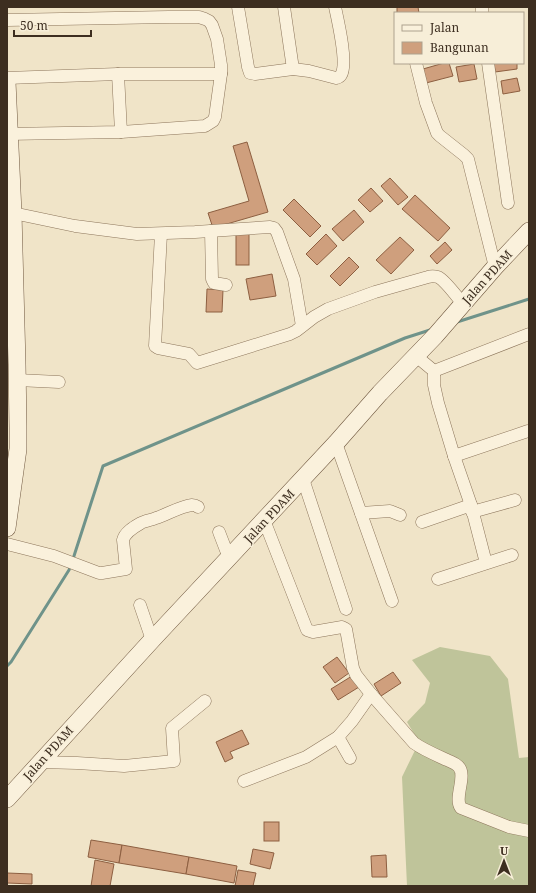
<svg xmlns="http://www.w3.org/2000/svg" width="536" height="893" font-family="'Noto Serif',serif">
	<rect width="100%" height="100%" fill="#f0e4c8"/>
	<!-- cemetery -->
	<path fill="#bfc49a" d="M 440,647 L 490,656 L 508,679 L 519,758 L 529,757 L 529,885 L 518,886 L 407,886 L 402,777 L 419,742 L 407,722 L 425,703 L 430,683 L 412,660 Z"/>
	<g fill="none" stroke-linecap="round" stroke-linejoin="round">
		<!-- stream -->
		<g stroke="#6f938a" stroke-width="3">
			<path d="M 457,322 L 529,299"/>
			<path d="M 73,559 L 103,466 L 405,338 L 430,330"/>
			<path d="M 7,666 L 11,662 L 69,570 L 71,564"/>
		</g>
	</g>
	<!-- building -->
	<g fill="#cf9f7d" stroke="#8d5f41">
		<path d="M 397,7 L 418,7 L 419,13 L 397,13 Z"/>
		<path d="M 444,63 L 449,63 L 453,76 L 426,83 L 423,69 Z"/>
		<path d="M 494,63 L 517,63 L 517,69 L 495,72 Z"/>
		<path d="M 474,64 L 477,79 L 459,82 L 456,67 Z"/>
		<path d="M 517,78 L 520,91 L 503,94 L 501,81 Z"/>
		<path d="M 247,142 L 268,212 L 213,228 L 208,213 L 249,201 L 233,146 Z"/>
		<path d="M 390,178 L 408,197 L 398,205 L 381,186 Z"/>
		<path d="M 371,188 L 383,201 L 370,212 L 358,200 Z"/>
		<path d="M 415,195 L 450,228 L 438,241 L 402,209 Z"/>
		<path d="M 294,199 L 321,226 L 310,237 L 283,210 Z"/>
		<path d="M 354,210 L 364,222 L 343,241 L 332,229 Z"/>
		<rect x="236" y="234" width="13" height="31"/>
		<path d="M 326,234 L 337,246 L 317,265 L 306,254 Z"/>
		<path d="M 400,237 L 414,250 L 391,274 L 376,260 Z"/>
		<path d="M 445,242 L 452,250 L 437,264 L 430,256 Z"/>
		<path d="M 349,257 L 359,267 L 340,286 L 330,276 Z"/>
		<path d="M 272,274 L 276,296 L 250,300 L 246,279 Z"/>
		<path d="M 207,289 L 223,290 L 222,312 L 206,312 Z"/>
		<path d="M 337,657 L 349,673 L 335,683 L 323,667 Z"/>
		<path d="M 393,672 L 401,683 L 381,696 L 374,684 Z"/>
		<path d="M 352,676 L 359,687 L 338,700 L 331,689 Z"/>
		<path d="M 242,730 L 249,744 L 230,752 L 233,758 L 225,762 L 216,742 Z"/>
		<rect x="264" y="822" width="15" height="19"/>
		<path d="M 91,840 L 122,845 L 119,863 L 88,857 Z"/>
		<path d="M 122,845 L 189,857 L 186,874 L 119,863 Z"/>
		<path d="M 253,849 L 274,853 L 270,869 L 250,864 Z"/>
		<path d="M 386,855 L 387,877 L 372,877 L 371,856 Z"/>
		<path d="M 189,857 L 237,866 L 234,883 L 186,874 Z"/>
		<path d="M 95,860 L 114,864 L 110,886 L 91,886 Z"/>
		<path d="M 238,870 L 256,873 L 253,886 L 235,886 Z"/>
		<path d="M 7,873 L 32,874 L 32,884 L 7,883 Z"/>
	</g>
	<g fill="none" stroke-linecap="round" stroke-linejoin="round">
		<!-- street casing -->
		<g stroke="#8d765c" stroke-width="13">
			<g id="street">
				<path d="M 238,7 L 248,67 L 250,73 L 255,74 L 293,69 L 309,71 L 336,78 C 339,77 339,78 341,75 C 348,64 338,21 335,7"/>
				<path d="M 284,7 L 293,69"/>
				<path d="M 482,7 L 482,13"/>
				<path d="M 7,20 L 169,17 L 199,17 L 205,19 L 209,21 L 212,25 L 217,39 L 221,65 L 221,74 L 215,117 L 213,121 L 205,126 L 121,132 L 7,134"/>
				<path d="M 416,63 L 426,103 L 437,133 L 440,136 L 464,155 L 468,159 L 495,267"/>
				<path d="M 488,63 L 508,203"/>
				<path d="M 118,74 L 121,132"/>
				<path d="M 7,78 L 118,74 L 221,74"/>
				<path d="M 13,213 L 75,226 L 137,234 L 195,232 L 270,227 L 274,228 L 277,232 L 294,279 L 302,326"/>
				<path d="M 211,231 L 212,279 L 214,283 L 226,285"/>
				<path d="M 161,234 L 155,346 L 158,348 L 189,354 L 197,363 L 290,334 L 296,331 L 314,317 L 328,309 L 375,292 L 428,277 C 431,276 434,276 438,277 C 445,280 457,297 463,304"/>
				<path d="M 416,356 L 434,371 L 529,334"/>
				<path d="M 434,371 L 434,385 L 438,403 L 454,456 L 471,505 L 486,563"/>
				<path d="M 17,380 L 59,382"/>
				<path d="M 336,443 L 392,601"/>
				<path d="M 454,456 L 528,431"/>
				<path d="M 303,479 L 346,609"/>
				<path d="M 472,512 L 515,500"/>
				<path d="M 361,513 L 390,511 L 400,515"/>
				<path d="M 264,520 L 307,630 L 313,632 L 342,627 L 346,629 L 353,668 L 356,675 L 371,694 L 414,743 C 424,750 436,755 447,760 C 451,762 455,763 458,766 C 468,775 453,798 461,808 L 509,827 L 529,831"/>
				<path d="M 422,522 L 471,505"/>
				<path d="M 219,532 L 229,558"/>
				<path d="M 7,544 L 54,556 L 99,573 L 102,573 L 126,569 L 123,540 C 125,532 134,527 141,523 C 145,521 151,520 156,518 C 166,515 181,506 192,505 C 195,505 195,505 198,507"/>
				<path d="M 438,579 L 512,555"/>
				<path d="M 140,605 L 152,640"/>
				<path d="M 338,737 L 350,758"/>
				<path d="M 40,762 L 77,763 L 124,766 L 174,761 L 172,728 L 205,701"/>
				<path d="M 244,781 L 306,757 L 338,737 L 352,721 L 371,694"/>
			</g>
		</g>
		<!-- secondary casing -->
		<g stroke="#6f573f" stroke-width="18">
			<g id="secondary">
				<path d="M 7,82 L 13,213 L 17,364 L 18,428 L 18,449 L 7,528"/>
				<path d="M 7,799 L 152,640 L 336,443 L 380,393 L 435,336 L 495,267 L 529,231"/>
			</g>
		</g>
		<!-- street -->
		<use href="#street" stroke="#faf1dc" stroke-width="12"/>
		<!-- secondary -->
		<use href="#secondary" stroke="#faf1dc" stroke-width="17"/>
	</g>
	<g text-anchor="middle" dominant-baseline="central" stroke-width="3" stroke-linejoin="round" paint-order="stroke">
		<!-- street labels -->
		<g font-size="12" fill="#3d2e20" stroke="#f7eed8">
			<text transform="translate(487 277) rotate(-48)">Jalan PDAM</text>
			<text transform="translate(269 516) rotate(-47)">Jalan PDAM</text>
			<text transform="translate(48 753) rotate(-48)">Jalan PDAM</text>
		</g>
	</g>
	<!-- border -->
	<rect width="536" height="893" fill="none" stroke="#3d2e20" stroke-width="16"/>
	<!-- legend -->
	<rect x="394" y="12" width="130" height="52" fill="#f7eed8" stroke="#ada18e"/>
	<rect x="402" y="25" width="20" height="6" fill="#faf1dc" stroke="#ada18e"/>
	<text x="430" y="32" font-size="12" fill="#3d2e20">Jalan</text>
	<rect x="402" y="42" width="20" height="12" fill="#cf9f7d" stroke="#ada18e"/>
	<text x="430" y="52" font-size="12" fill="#3d2e20">Bangunan</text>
	<!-- north arrow -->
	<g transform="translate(504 861)" stroke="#f7eed8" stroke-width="3" paint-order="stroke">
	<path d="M0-3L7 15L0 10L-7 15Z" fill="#3d2e20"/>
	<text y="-6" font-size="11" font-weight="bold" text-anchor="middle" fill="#3d2e20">U</text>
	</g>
	<!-- scale -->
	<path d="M14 30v6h77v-6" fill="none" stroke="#3d2e20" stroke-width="2"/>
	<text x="20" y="30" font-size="12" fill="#3d2e20" stroke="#f7eed8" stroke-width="3" paint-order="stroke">50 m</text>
</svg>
